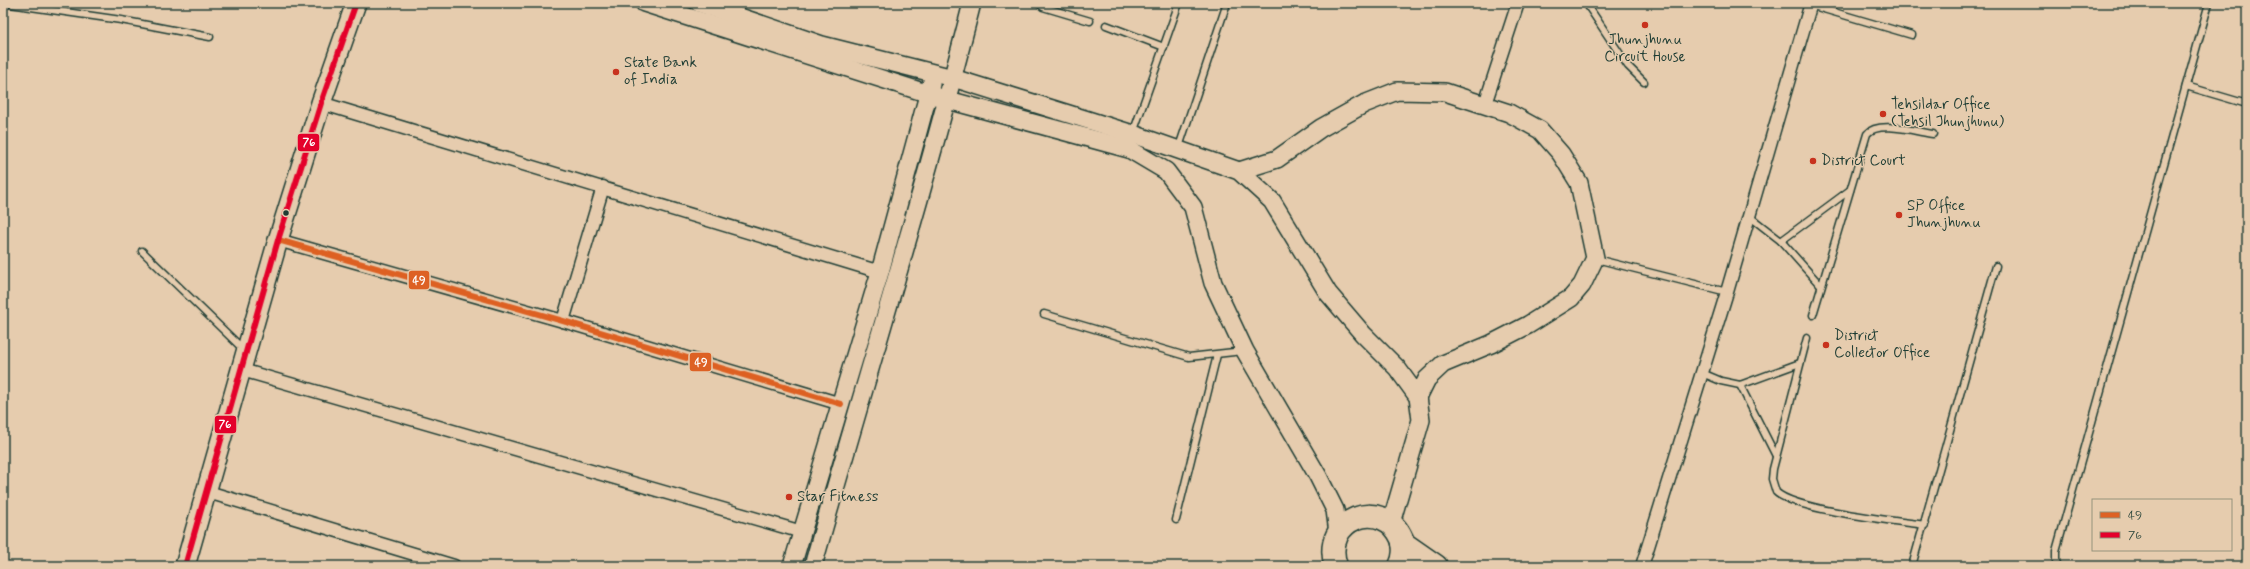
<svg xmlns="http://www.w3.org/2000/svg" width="2250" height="569" font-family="Mynerve,sans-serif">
	<rect width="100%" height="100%" fill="#e6ccae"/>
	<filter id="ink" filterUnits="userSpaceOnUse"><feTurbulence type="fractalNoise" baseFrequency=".025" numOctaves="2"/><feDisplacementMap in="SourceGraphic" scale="8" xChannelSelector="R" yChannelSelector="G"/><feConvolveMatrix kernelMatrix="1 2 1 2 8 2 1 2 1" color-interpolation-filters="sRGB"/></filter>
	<g filter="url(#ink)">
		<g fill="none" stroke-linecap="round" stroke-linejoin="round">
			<!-- lane casing -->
			<g stroke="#1f3d34" stroke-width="9">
				<g id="lane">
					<path d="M 3,3 L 121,20 L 210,37"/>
					<path d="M 1038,3 L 1043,7 L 1090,21"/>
					<path d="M 1586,3 L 1628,66 L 1644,82"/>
					<path d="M 1810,5 L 1912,35"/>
					<path d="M 1106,25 L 1164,47"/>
					<path d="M 2186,86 L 2247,104"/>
					<path d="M 1133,133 L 1179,3"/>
					<path d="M 1178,150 L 1227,3"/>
					<path d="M 1749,216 L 1781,241 L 1821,286"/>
					<path d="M 1781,241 L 1850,190"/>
					<path d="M 142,251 L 244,350"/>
					<path d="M 1596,259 L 1727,292"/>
					<path d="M 1044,314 L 1189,357 L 1243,351"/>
					<path d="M 1813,315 L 1867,134 C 1878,120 1917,132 1933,134"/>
					<path d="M 1807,338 L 1773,469 L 1772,479 L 1776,492 C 1794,510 1896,521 1925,525"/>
					<path d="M 1702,373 L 1721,381 L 1740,385 L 1800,363"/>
					<path d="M 1740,385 L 1776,456"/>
					<path d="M 1176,520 L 1217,355"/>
					<path d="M 1912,566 L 1996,266"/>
					<path d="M 2058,566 L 2056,561 L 2056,551 L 2209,3"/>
				</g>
			</g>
			<!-- street casing -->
			<g stroke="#1f3d34" stroke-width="15">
				<g id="street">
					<path d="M 321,103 L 880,272"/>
					<path d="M 1485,104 L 1518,3"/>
					<path d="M 278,240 L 563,321 L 841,404"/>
					<path d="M 563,321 L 603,187"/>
					<path d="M 242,370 L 802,532"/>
					<path d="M 208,492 L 454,566"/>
					<path d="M 1642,566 L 1727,292 L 1811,3"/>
				</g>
			</g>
			<!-- secondary casing -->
			<g stroke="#1f3d34" stroke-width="20">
				<g id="secondary">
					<path d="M 644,3 L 948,100 L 1129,149 L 1166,171 L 1193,207 L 1213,283 L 1245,351 L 1318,476 L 1335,510 L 1338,533"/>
					<path d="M 699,3 L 822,45 L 953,78 L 1133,134 L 1239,171 L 1272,201 L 1328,293 L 1363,334 L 1397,368 L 1418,397 L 1421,420 L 1391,523"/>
					<path d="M 1239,171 L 1277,159 L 1321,128 L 1364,104 L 1397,91 L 1445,92 L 1509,113 L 1540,130 L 1561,154 L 1579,183 L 1595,258 L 1582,285 L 1571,298 L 1528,325 L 1491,344 L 1443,364 L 1427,379 L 1418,397"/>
					<path d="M 792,566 L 880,272 L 931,84"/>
					<path d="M 813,566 C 866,378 924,193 972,3"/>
				</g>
			</g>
			<!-- primary casing -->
			<g stroke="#1f3d34" stroke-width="22">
				<path id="primary" d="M 185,566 L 278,240 L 321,103 L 356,3"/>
			</g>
			<!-- highway casing -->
			<g stroke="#1f3d34" stroke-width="25">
				<g id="highway">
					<path d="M 1403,543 L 1436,566"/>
					<path d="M 1336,566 C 1320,519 1383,495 1402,539 C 1405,547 1404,559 1400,566"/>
				</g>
			</g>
			<!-- lane -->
			<use href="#lane" stroke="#e6ccae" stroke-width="6"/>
			<!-- street -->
			<use href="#street" stroke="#e6ccae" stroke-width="12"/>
			<!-- secondary -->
			<use href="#secondary" stroke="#e6ccae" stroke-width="17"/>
			<!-- primary -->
			<use href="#primary" stroke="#e6ccae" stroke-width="19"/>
			<!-- highway -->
			<use href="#highway" stroke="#e6ccae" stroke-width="22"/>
			<!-- bus-1 casing -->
			<g stroke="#e6ccae" stroke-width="9">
				<path id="bus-1" d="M 278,240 L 563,321 L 841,404"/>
			</g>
			<!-- bus-2 casing -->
			<g stroke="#e6ccae" stroke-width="9">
				<path id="bus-2" d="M 185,566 L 278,240 L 321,103 L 356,3"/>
			</g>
			<!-- bus-1 -->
			<use href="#bus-1" stroke="#dd6124" stroke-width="6"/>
			<!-- bus-2 -->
			<use href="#bus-2" stroke="#e4002b" stroke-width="6"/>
		</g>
	</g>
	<!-- markers -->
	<g fill="#c8321e" stroke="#e6ccae" stroke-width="1.5">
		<circle cx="1645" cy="25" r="4"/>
		<circle cx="616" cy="72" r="4"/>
		<circle cx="1883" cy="114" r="4"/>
		<circle cx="1813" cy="161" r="4"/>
		<circle cx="1899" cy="215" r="4"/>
		<circle cx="1826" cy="345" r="4"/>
		<circle cx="789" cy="497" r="4"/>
	</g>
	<circle fill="#1f3d34" stroke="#e6ccae" stroke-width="1.5" cx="286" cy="213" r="3.5"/>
	<g text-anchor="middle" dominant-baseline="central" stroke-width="3" stroke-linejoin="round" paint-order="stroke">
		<!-- poi labels -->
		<g font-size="15" fill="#1f3d34" stroke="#e6ccae" text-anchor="start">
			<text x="1645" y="40" text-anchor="middle">Jhunjhunu<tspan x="1645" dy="17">Circuit House</tspan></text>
			<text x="624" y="63">State Bank<tspan x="624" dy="17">of India</tspan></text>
			<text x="1891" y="105">Tehsildar Office<tspan x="1891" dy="17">(Tehsil Jhunjhunu)</tspan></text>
			<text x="1821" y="161">District Court</text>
			<text x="1907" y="206">SP Office<tspan x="1907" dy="17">Jhunjhunu</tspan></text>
			<text x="1834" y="336">District<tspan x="1834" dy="17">Collector Office</tspan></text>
			<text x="797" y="497">Star Fitness</text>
		</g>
	</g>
	<g stroke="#e6ccae" stroke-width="1.5">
		<rect x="297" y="133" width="23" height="19" rx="4" fill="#e4002b"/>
		<rect x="408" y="270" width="22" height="20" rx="4" fill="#dd6124"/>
		<rect x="689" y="352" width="23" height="20" rx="4" fill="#dd6124"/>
		<rect x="214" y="415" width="23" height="19" rx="4" fill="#e4002b"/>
	</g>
	<g font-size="11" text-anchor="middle" font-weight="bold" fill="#fff">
		<text x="309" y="146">76</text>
		<text x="419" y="284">49</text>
		<text x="701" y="366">49</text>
		<text x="225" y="428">76</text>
	</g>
	<!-- margin -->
	<rect width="2250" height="569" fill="none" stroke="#e6ccae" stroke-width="16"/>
	<rect x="8" y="8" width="2234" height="553" fill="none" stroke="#1f3d34" stroke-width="1.5" filter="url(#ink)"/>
	<!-- legend -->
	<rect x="2092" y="499" width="140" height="52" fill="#e6ccae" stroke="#96937d"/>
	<rect x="2100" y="512" width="20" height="6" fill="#dd6124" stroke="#96937d"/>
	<text x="2128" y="519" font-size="12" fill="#1f3d34">49</text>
	<rect x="2100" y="532" width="20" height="6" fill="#e4002b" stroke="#96937d"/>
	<text x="2128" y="539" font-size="12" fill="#1f3d34">76</text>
</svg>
